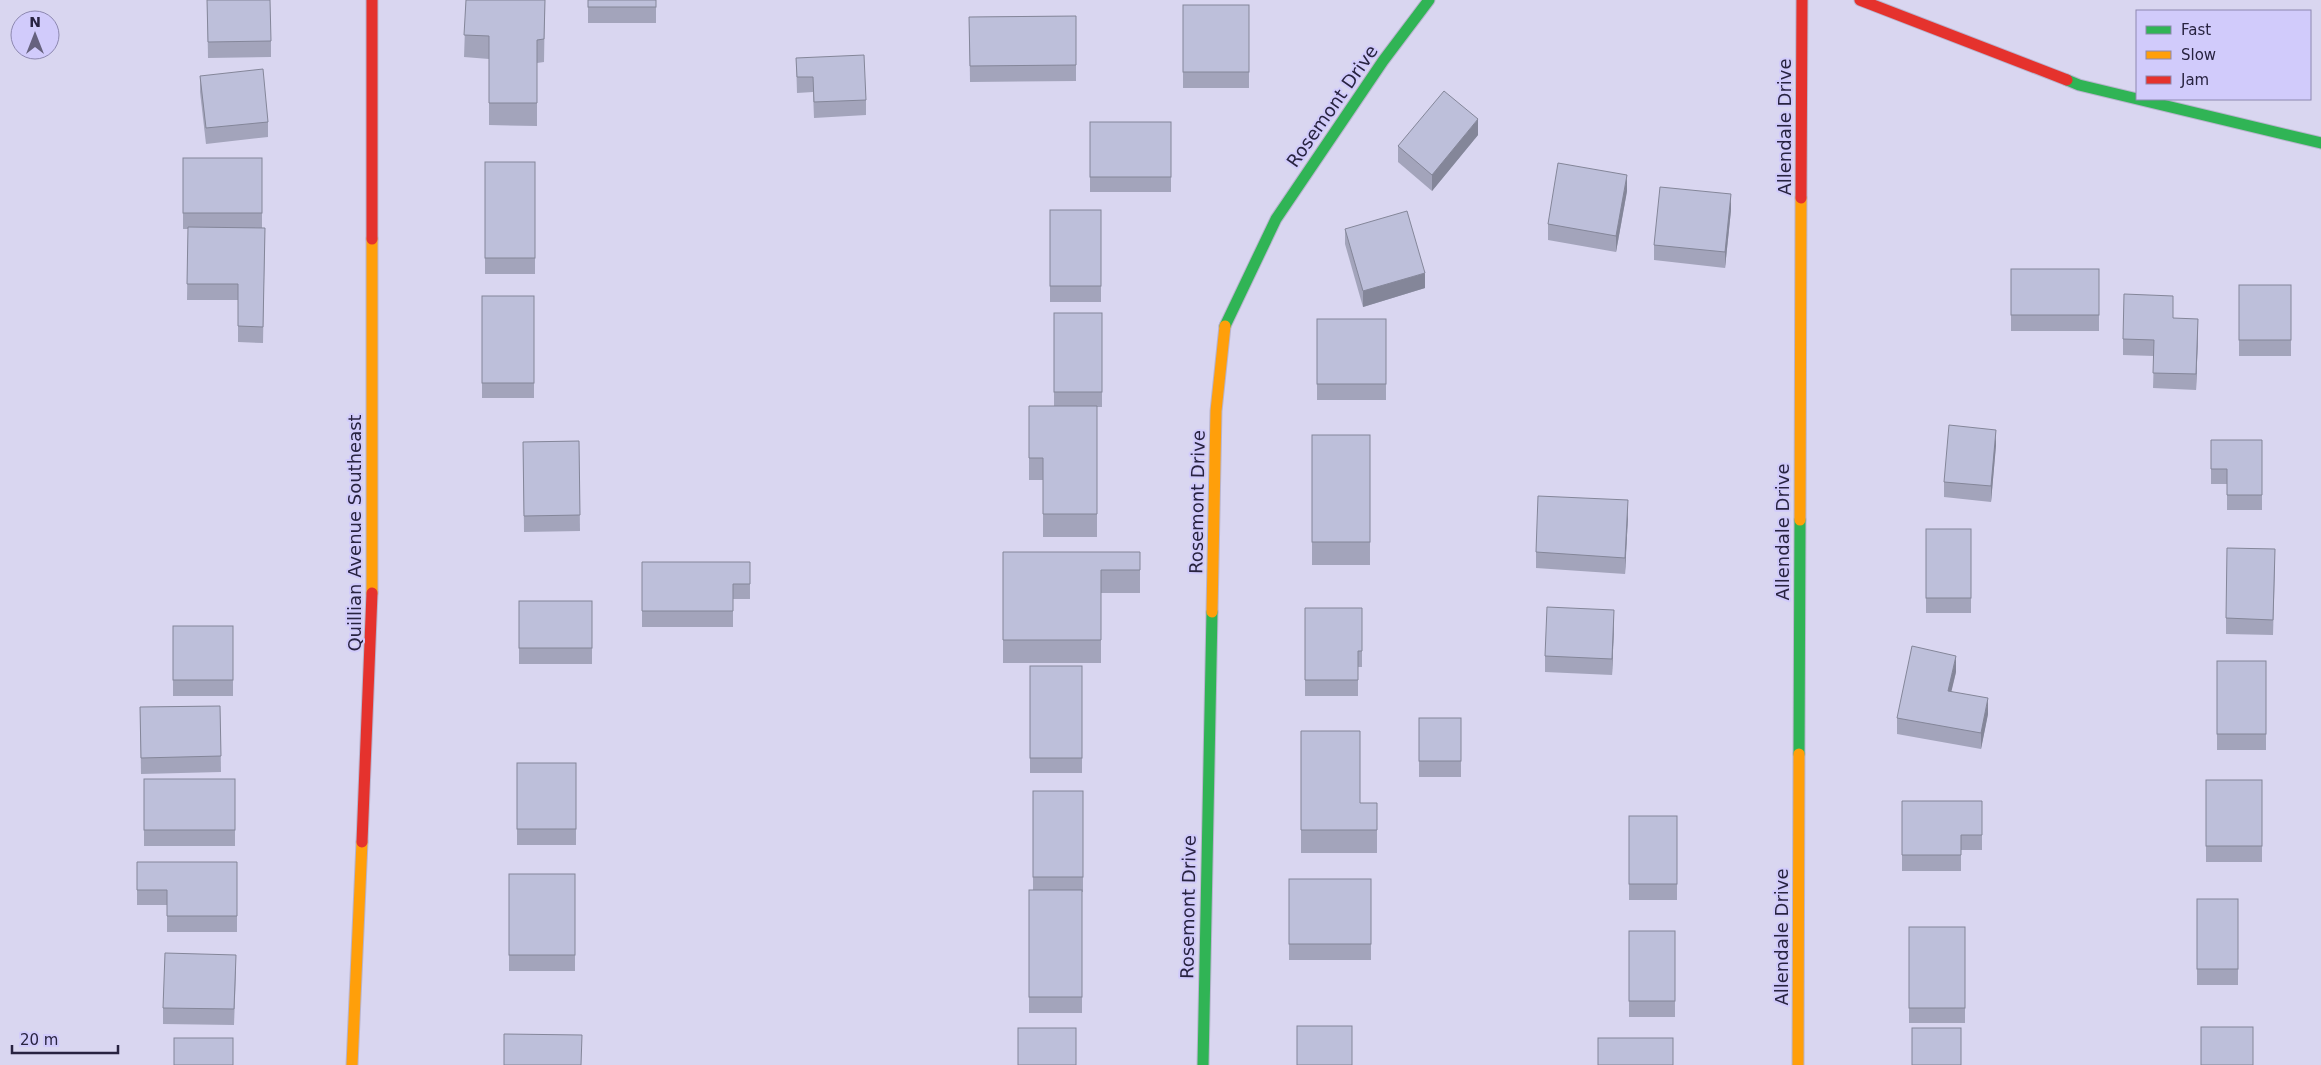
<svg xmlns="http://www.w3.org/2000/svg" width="2321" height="1065" font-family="'DejaVu Sans',sans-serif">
	<rect width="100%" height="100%" fill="#d9d6f0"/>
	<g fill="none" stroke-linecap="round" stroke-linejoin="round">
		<!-- fast casing -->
		<g stroke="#b8b4ce" stroke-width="13">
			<g id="fast">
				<path d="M 2067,80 L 2079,85 L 2321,143"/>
				<path d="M 1225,326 L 1276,219 L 1383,61 L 1429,0"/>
				<path d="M 1799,754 L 1800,520"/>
				<path d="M 1203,1065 L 1212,612"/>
			</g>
		</g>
		<!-- slow casing -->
		<g stroke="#b8b4ce" stroke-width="13">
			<g id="slow">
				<path d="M 372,239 L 372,593"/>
				<path d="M 1800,520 L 1801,198"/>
				<path d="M 1212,612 L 1216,411 L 1225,326"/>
				<path d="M 352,1065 L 362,842"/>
				<path d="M 1798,1065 L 1799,754"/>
			</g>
		</g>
		<!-- jam casing -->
		<g stroke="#b8b4ce" stroke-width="13">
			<g id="jam">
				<path d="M 372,0 L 372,239"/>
				<path d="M 1860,0 L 2067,80"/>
				<path d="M 1801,198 L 1802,0"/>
				<path d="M 362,842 L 372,593"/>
			</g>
		</g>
		<!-- fast -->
		<use href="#fast" stroke="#30b455" stroke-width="11"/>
		<!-- slow -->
		<use href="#slow" stroke="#ff9f0a" stroke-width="11"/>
		<!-- jam -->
		<use href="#jam" stroke="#e5322d" stroke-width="11"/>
	</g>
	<!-- wall -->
	<g fill="#a3a4bb">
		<path d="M 207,0 L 271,41 L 271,57 L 208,58 Z"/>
		<path d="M 466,0 L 545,0 L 544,62 L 537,63 L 537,126 L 489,125 L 489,59 L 464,57 Z"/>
		<rect x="588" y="0" width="68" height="23"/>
		<rect x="1183" y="5" width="66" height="83"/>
		<path d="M 1076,16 L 1076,81 L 970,82 L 969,17 Z"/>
		<path d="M 796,58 L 866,100 L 866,115 L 814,118 L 813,92 L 797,93 Z"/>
		<path d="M 200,76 L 268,122 L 268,137 L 206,144 L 200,92 Z"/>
		<rect x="1090" y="122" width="81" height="70"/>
		<path d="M 1478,135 L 1432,191 L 1398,162 L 1398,146 Z"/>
		<path d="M 183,158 L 262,158 L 262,228 L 265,228 L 263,343 L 238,342 L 238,300 L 187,300 L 188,229 L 183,229 Z"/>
		<rect x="485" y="162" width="50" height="112"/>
		<path d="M 1627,191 L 1616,252 L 1548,240 L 1548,224 Z"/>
		<rect x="1050" y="210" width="51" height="92"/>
		<path d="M 1731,210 L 1725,268 L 1654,260 L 1654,245 Z"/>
		<path d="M 1345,229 L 1425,288 L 1363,307 L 1345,244 Z"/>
		<rect x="2011" y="269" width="88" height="62"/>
		<rect x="2239" y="285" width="52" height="71"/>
		<rect x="482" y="296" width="52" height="102"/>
		<path d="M 1054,313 L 1102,313 L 1102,407 L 1097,407 L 1097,537 L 1043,537 L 1043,480 L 1029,480 L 1029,406 L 1054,406 Z"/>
		<path d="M 2173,318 L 2198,334 L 2196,390 L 2153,388 L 2154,356 L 2123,355 L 2123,339 Z"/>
		<rect x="1317" y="319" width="69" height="81"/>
		<rect x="1312" y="435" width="58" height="130"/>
		<path d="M 2211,440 L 2262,440 L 2262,510 L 2227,510 L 2227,484 L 2211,484 Z"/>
		<path d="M 579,441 L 580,531 L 524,532 L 523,442 Z"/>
		<path d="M 1996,445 L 1991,502 L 1944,497 L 1944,482 Z"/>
		<path d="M 1628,516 L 1625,574 L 1536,568 L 1536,552 Z"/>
		<rect x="1926" y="529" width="45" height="84"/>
		<path d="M 1003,552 L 1140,552 L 1140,593 L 1101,593 L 1101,663 L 1003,663 Z"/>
		<path d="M 642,562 L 750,562 L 750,599 L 733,599 L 733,627 L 642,627 Z"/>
		<path d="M 2275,565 L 2273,635 L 2226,634 L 2226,618 Z"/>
		<rect x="519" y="601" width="73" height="63"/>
		<path d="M 1305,608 L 1362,608 L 1362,667 L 1358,667 L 1358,696 L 1305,696 Z"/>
		<rect x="173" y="626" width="60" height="70"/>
		<path d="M 1614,626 L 1612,675 L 1545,672 L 1545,656 Z"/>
		<rect x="2217" y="661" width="49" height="89"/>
		<rect x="1030" y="666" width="52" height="107"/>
		<path d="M 1956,672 L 1951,691 L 1988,714 L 1981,749 L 1897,734 L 1897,718 Z"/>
		<path d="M 220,706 L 221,772 L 141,774 L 140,707 Z"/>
		<rect x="1419" y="718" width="42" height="59"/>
		<path d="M 1301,731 L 1360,803 L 1377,803 L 1377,853 L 1301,853 Z"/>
		<rect x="517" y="763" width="59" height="82"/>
		<rect x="144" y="779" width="91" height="67"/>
		<rect x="2206" y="780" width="56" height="82"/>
		<path d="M 1033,791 L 1083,791 L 1083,892 L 1082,892 L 1082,1013 L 1029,1013 L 1029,890 L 1033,890 Z"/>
		<path d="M 1902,801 L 1982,801 L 1982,850 L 1961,850 L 1961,871 L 1902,871 Z"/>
		<rect x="1629" y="816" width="48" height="84"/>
		<path d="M 137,862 L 237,862 L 237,932 L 167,932 L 167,905 L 137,905 Z"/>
		<rect x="509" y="874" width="66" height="97"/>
		<rect x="1289" y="879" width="82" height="81"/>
		<rect x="2197" y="899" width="41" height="86"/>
		<rect x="1909" y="927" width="56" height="96"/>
		<rect x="1629" y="931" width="46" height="86"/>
		<path d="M 236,971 L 234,1025 L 163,1024 L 163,1008 Z"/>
	</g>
	<!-- shaded-wall -->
	<g fill="#848699">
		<path d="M 1478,119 L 1478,135 L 1432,191 L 1432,175 Z"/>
		<path d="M 1627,175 L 1627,191 L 1616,252 L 1616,236 Z"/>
		<path d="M 1731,194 L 1731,210 L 1725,268 L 1725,252 Z"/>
		<path d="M 1425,273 L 1425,288 L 1363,307 L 1363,291 Z"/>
		<path d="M 2198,319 L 2198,334 L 2196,390 L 2196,374 Z"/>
		<path d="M 1996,430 L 1996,445 L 1991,502 L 1991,486 Z"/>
		<path d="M 1628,500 L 1628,516 L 1625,574 L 1625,558 Z"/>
		<path d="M 1614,610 L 1614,626 L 1612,675 L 1612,659 Z"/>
		<path d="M 1956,656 L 1956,672 L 1948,706 L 1948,691 Z"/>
		<path d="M 1988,698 L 1988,714 L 1981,749 L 1981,733 Z"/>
	</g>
	<!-- building -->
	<g fill="#bdbfda" stroke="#848699">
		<path d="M 207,0 L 270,0 L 271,41 L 208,42 Z"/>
		<path d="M 466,0 L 545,0 L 544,39 L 537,40 L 537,103 L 489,103 L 489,36 L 464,35 Z"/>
		<rect x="588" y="0" width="68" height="7"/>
		<rect x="1183" y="5" width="66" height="67"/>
		<path d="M 1076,16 L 1076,65 L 970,66 L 969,17 Z"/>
		<path d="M 864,55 L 866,100 L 814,102 L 813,77 L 797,77 L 796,58 Z"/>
		<path d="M 263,69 L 268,122 L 206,128 L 200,76 Z"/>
		<path d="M 1444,91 L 1478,119 L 1432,175 L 1398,146 Z"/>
		<rect x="1090" y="122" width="81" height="55"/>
		<rect x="183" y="158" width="79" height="55"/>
		<rect x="485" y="162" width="50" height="96"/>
		<path d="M 1558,163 L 1627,175 L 1616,236 L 1548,224 Z"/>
		<path d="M 1660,187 L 1731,194 L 1725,252 L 1654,245 Z"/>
		<rect x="1050" y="210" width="51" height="76"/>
		<path d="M 1407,211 L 1425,273 L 1363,291 L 1345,229 Z"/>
		<path d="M 188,227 L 265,228 L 263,327 L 238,326 L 238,284 L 187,284 Z"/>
		<rect x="2011" y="269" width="88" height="46"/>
		<rect x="2239" y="285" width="52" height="55"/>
		<path d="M 2124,294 L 2173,296 L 2173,318 L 2198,319 L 2196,374 L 2153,373 L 2154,340 L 2123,339 Z"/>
		<rect x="482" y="296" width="52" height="87"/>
		<rect x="1054" y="313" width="48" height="79"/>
		<rect x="1317" y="319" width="69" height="65"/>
		<path d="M 1029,406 L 1097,406 L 1097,514 L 1043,514 L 1043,458 L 1029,458 Z"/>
		<path d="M 1949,425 L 1996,430 L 1991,486 L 1944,482 Z"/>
		<rect x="1312" y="435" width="58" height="107"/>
		<path d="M 2211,440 L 2262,440 L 2262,495 L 2227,495 L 2227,469 L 2211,469 Z"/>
		<path d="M 579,441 L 580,515 L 524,516 L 523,442 Z"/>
		<path d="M 1538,496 L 1628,500 L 1625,558 L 1536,552 Z"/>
		<rect x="1926" y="529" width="45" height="69"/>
		<path d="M 2227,548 L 2275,549 L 2273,620 L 2226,618 Z"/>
		<path d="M 1003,552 L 1140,552 L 1140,570 L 1101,570 L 1101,640 L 1003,640 Z"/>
		<path d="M 642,562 L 750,562 L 750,584 L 733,584 L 733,611 L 642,611 Z"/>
		<rect x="519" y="601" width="73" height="47"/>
		<path d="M 1547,607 L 1614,610 L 1612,659 L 1545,656 Z"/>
		<path d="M 1305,608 L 1362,608 L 1362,651 L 1358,651 L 1358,680 L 1305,680 Z"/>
		<rect x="173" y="626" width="60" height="54"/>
		<path d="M 1912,646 L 1956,656 L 1948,691 L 1988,698 L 1981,733 L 1897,718 Z"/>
		<rect x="2217" y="661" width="49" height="73"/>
		<rect x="1030" y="666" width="52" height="92"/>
		<path d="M 220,706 L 221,756 L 141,758 L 140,707 Z"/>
		<rect x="1419" y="718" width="42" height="43"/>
		<path d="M 1301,731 L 1360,731 L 1360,803 L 1377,803 L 1377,830 L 1301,830 Z"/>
		<rect x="517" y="763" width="59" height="66"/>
		<rect x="144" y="779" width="91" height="51"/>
		<rect x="2206" y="780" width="56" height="66"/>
		<rect x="1033" y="791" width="50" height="86"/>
		<path d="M 1902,801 L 1982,801 L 1982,835 L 1961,835 L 1961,855 L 1902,855 Z"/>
		<rect x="1629" y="816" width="48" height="68"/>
		<path d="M 137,862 L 237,862 L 237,916 L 167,916 L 167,890 L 137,890 Z"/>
		<rect x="509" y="874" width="66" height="81"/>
		<rect x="1289" y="879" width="82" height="65"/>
		<rect x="1029" y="890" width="53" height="107"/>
		<rect x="2197" y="899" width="41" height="70"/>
		<rect x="1909" y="927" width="56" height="81"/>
		<rect x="1629" y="931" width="46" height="70"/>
		<path d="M 165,953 L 236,955 L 234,1009 L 163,1008 Z"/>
		<rect x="1297" y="1026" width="55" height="39"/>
		<rect x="2201" y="1027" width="52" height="38"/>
		<rect x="1018" y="1028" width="58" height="37"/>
		<rect x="1912" y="1028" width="49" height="37"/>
		<path d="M 504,1034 L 582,1035 L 581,1065 L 504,1065 Z"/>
		<rect x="174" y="1038" width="59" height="27"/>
		<rect x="1598" y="1038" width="75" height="27"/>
	</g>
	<g text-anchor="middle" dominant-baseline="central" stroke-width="4" stroke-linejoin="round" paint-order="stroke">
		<!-- street labels -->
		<g font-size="18" fill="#282340" stroke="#d1cbfb">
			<text transform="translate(1332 106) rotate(-55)">Rosemont Drive</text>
			<text transform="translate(1784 127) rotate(-90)">Allendale Drive</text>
			<text transform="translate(1197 502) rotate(-89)">Rosemont Drive</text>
			<text transform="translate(1782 532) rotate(-90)">Allendale Drive</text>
			<text transform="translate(354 533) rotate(-90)">Quillian Avenue Southeast</text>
			<text transform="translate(1188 907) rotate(-89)">Rosemont Drive</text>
			<text transform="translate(1781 937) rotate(-90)">Allendale Drive</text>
		</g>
	</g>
	<!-- legend -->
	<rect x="2136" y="10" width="175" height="90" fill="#d1cbfb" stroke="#8d88b0"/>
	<rect x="2146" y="26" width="25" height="8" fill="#30b455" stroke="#8d88b0"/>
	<text x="2181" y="35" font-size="15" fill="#282340">Fast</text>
	<rect x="2146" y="51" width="25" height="8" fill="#ff9f0a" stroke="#8d88b0"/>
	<text x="2181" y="60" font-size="15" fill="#282340">Slow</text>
	<rect x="2146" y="76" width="25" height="8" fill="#e5322d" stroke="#8d88b0"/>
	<text x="2181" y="85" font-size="15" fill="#282340">Jam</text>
	<!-- north arrow -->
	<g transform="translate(35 35)"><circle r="24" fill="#d1cbfb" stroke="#8d88b0"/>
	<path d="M0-4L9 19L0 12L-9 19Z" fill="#66627e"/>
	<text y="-8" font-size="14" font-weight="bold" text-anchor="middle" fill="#282340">N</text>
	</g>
	<!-- scale -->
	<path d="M12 1045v8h106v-8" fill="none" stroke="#282340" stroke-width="2.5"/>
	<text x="20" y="1045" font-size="15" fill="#282340" stroke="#d1cbfb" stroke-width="4" paint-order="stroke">20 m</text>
</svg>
